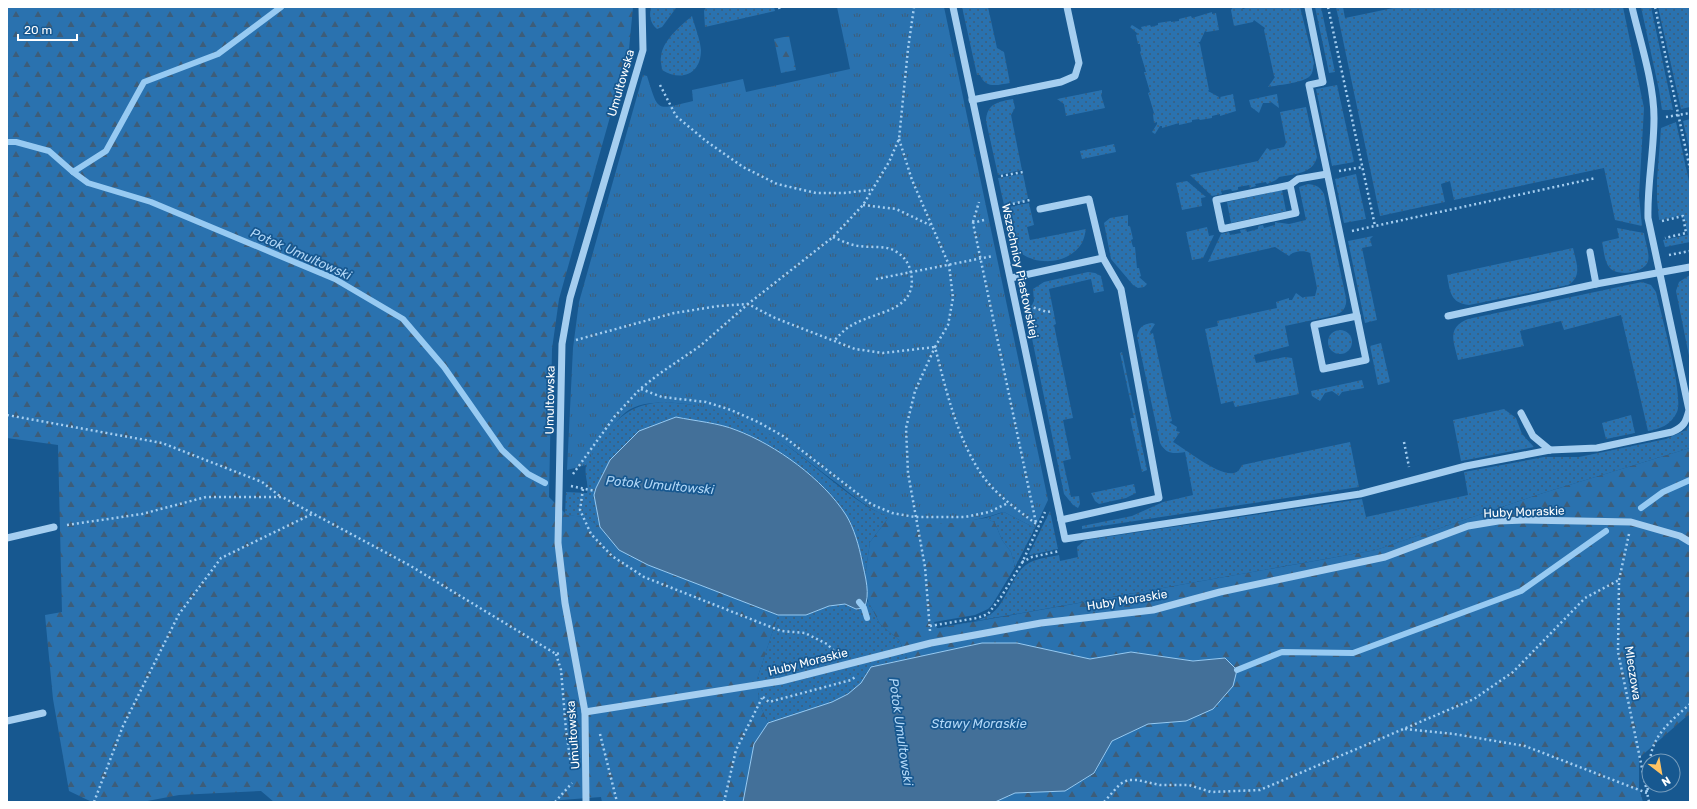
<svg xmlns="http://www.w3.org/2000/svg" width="1697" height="809" font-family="Rubik,sans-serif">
	<defs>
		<pattern id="grass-dots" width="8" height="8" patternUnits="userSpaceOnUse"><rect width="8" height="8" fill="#2a72af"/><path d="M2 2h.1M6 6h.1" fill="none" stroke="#3d5d79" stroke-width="1.8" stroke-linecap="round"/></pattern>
		<pattern id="forest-firs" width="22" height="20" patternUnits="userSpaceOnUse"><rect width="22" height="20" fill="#2a72af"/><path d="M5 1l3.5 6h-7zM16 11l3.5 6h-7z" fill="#3d5d79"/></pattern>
		<pattern id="park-tufts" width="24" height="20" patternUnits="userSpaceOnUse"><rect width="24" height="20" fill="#2a72af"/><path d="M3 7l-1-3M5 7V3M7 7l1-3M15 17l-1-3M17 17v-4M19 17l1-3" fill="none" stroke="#3d5d79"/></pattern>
	</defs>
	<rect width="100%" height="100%" fill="#175890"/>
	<!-- grass -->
	<g fill="url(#grass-dots)">
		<path d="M 651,7 L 675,7 L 676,8 L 662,27 L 657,29 C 650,23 649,16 651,7 Z"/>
		<path d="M 706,7 L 774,7 L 775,11 L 705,27 L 704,11 Z"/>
		<path d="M 962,7 L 988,7 L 997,48 L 1004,52 L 1010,83 C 997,85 986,89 980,75 L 977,75 Z"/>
		<path d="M 1233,7 L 1241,7 L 1243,9 L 1248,7 L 1300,7 L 1314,63 C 1313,68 1313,73 1310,76 C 1303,83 1278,85 1268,87 L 1275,77 L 1274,76 L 1264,30 L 1265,28 L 1254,20 L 1253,22 L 1234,26 L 1231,10 Z"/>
		<path d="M 1315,7 L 1321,7 L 1335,72 L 1329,73 Z"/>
		<path d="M 1336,7 L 1343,7 L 1345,18 L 1398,7 L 1623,7 L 1644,108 L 1639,196 L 1642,226 L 1615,220 L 1604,168 L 1454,200 L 1450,181 L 1441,184 L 1445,202 L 1380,216 Z"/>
		<path d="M 1641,7 L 1651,7 L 1673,110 L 1662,110 L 1659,90 Z"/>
		<path d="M 1658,7 L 1690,7 L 1690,107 L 1681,109 Z"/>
		<path d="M 1212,12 L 1212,14 L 1216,13 L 1219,30 L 1207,32 L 1205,31 L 1200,42 L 1198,42 L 1200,44 L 1209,90 L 1208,91 L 1219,97 L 1219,99 L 1221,98 L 1220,97 L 1233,94 L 1236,111 L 1220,116 L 1220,114 L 1212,116 L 1212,118 L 1200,120 L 1199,119 L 1192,120 L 1192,122 L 1179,125 L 1179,123 L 1162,128 L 1162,126 L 1160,126 L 1155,134 L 1152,132 L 1157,124 L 1157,122 L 1154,123 L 1153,114 L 1154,113 L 1148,93 L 1150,92 L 1144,72 L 1146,72 L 1140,52 L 1141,51 L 1140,44 L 1138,44 L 1136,35 L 1138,34 L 1130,27 L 1132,25 L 1140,30 L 1142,29 L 1141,27 L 1150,25 L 1151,27 L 1158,25 L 1158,23 L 1171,21 L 1171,22 L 1179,21 L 1179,19 L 1191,16 L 1192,18 Z"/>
		<path d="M 692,16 C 695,27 700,39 701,50 C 701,74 682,82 662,70 C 662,66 660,61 661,57 C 662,41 680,26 692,16 Z"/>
		<path d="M 1337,85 L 1354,162 L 1332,166 L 1316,89 Z"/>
		<path d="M 1102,90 L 1102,94 L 1101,95 L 1105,108 L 1066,116 L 1064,104 L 1057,99 Z"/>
		<path d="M 1277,94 L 1279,108 L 1271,102 L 1270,103 L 1263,103 L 1259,113 L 1251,107 L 1249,100 Z"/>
		<path d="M 1013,99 L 1015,108 L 1011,115 L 1022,170 L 998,175 L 986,121 C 987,103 998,102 1013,99 Z"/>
		<path d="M 1306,107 L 1317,157 C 1313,174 1294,174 1279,177 L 1276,180 L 1267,184 L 1266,182 L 1255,184 L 1256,186 L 1250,188 L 1249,185 L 1238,187 L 1238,190 L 1232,191 L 1231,189 L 1221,191 L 1222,194 L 1212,196 L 1190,175 L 1258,161 L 1267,148 L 1270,150 L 1284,147 L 1286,143 L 1280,112 Z"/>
		<path d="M 1690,119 L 1690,152 L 1683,121 Z"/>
		<path d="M 1676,122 L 1690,186 L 1690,242 L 1665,247 L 1663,240 L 1688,235 L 1683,215 L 1659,220 L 1657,199 L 1657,180 L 1661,128 Z"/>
		<path d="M 1114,144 L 1116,152 L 1082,159 L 1080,151 Z"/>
		<path d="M 1023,174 L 1028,198 L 1021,202 L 1004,205 L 998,178 Z"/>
		<path d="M 1356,174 L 1366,219 L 1344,223 L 1335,179 Z"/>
		<path d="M 1187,181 L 1206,197 L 1201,198 L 1202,206 L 1182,210 L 1176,183 Z"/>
		<path d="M 1308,184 C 1317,185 1320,187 1324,194 L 1346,298 C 1347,306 1344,312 1336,315 L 1285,326 L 1289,346 L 1254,355 L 1256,363 L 1285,357 L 1292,358 L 1299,394 L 1235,407 L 1233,401 L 1221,404 L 1205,329 L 1218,326 L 1217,321 L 1277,308 L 1276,302 L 1289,298 L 1289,300 L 1292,300 L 1296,293 L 1303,298 L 1304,297 L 1315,296 L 1317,288 L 1310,253 C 1304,250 1293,251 1289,256 L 1275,247 L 1208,262 L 1221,234 L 1229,232 L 1230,235 L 1241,233 L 1240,230 L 1246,229 L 1247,232 L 1258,229 L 1258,226 L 1263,225 L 1264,228 L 1275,225 L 1275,222 L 1289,224 L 1306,220 L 1299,187 Z"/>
		<path d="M 1282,190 L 1286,211 L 1231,223 L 1227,202 Z"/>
		<path d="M 1029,203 L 1034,225 L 1027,227 L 1030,240 L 1086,229 C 1085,234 1084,239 1082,243 C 1068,266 1030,267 1015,247 C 1008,237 1007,220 1004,208 Z"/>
		<path d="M 1128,215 L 1128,226 L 1130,226 L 1133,239 L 1131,240 L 1133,247 L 1135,247 L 1137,268 L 1139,268 L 1141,276 L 1139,277 L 1147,284 L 1144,287 L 1138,288 L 1133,285 L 1111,259 L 1104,223 L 1110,218 Z"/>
		<path d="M 1207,227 L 1209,236 L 1214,235 L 1203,258 L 1192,260 L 1186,232 Z"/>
		<path d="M 1617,228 L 1644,233 C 1645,242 1650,253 1648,261 C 1645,273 1618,277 1610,268 C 1604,262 1604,250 1602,242 L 1619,238 Z"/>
		<path d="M 1373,236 L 1370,239 L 1372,246 L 1362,248 L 1377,320 L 1365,323 L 1348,241 Z"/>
		<path d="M 1573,248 C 1576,262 1583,276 1568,285 L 1469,305 C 1450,303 1450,291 1447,275 Z"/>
		<path d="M 1088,272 L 1095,273 L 1101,276 L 1104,291 L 1094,293 L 1091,279 L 1049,289 L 1056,324 L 1054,325 L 1073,418 L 1063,420 L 1071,459 L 1063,461 L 1071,497 L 1079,496 L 1080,504 L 1078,508 L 1073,505 L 1064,494 L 1028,319 L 1033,315 L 1030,309 L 1034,301 L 1033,289 L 1044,282 Z"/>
		<path d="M 1690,275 L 1690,361 L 1676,291 L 1679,282 Z"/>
		<path d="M 1642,282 L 1651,285 L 1656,292 C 1661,314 1684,396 1677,412 C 1671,425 1660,429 1648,431 L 1621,315 L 1564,330 L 1561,321 L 1520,331 L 1524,346 L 1458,360 C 1454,342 1446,328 1468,319 Z"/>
		<path d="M 1152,323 L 1155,324 L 1150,332 L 1151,334 L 1153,333 L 1172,421 L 1169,422 L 1177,427 L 1176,431 L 1180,432 L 1173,442 C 1187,450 1218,476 1234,473 C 1238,472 1240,469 1242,465 L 1350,442 L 1359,487 L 1082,529 L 1082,526 L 1132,516 L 1163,502 L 1193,495 L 1185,452 C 1173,454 1166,454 1160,443 L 1137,336 C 1139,327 1143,324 1152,323 Z"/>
		<circle cx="1340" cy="342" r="12"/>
		<path d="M 1381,343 L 1390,382 L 1378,385 L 1370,346 Z"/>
		<path d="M 1122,352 L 1147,470 L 1142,472 L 1130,418 L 1134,418 L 1120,353 Z"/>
		<path d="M 1362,380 L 1364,388 L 1342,392 L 1339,396 L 1332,391 L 1325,393 L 1320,401 L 1312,396 L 1311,391 Z"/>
		<path d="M 665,402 C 686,404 705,405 725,412 C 780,430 818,474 865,505 C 872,510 881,513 889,517 L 870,542 L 865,577 L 859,547 L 774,448 L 735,429 L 676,417 L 610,460 L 596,488 L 594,495 L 600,527 L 585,517 L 565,515 L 566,492 L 587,493 C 589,484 584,475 586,466 C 587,460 594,452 597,447 C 616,418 629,404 665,402 Z"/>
		<path d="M 1504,409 L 1516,418 L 1522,434 L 1534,447 L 1461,461 L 1453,420 Z"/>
		<path d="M 1631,415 L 1635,433 L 1606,439 L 1602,423 Z"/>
		<path d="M 1690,424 L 1690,448 L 1540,494 L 1376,550 L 937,628 C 953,625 976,624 991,614 C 1007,603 1012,572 1029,563 C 1038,558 1050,557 1059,555 L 1060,561 L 1078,557 L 1077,547 L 1085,540 L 1362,499 L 1366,517 L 1468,495 L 1464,472 L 1544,457 L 1579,457 L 1666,439 L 1686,430 Z"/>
		<path d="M 1134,484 L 1136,493 L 1126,498 L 1099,504 L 1095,501 L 1091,493 Z"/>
		<path d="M 1050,511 L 1058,549 L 1030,555 L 1029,554 Z"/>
		<path d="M 1004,512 L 1035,528 L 1015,567 L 1011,552 L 1002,540 L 995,523 L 986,518 Z"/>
		<path d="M 868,601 L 880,624 L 899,640 L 908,659 L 871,667 C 868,672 865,679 861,683 C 843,704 795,714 768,723 L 759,703 L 757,679 L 778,615 L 806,615 L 829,606 L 845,604 L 856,609 L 864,608 Z"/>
	</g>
	<!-- forest -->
	<g fill="url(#forest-firs)">
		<path d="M 7,7 L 633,7 L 629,49 L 559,299 L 552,349 L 549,497 L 567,515 L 585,517 L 600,527 L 619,550 L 648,565 L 778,615 L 757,679 L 759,703 L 768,723 L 754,744 L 743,802 L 602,802 L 601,797 L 535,802 L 274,802 L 261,791 L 179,795 L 142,802 L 92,802 L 69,791 L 53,699 L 45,615 L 62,612 L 58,445 L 7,438 Z"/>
		<path d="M 789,36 L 796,70 L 781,73 L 774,39 Z"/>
		<path d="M 1690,448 L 1690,715 L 1687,716 L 1639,758 L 1639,788 L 1643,802 L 995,802 L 1015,793 L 1065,791 L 1095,773 L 1112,741 L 1148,724 L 1186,721 L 1225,658 L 1193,661 L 1131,652 L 1090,659 L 1017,643 L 982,643 L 908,659 L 899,640 L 880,624 L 868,601 L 865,577 L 870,542 L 889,517 C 922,525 953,523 986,518 L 995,523 L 1002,540 L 1011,552 L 1015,567 L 992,605 L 988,609 L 975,615 L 934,622 L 937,628 L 939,628 L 1376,550 L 1540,494 Z"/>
	</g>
	<!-- park -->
	<path fill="url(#park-tufts)" d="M 837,7 L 944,7 L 1048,500 L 1035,528 L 1004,512 C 998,513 992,516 986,517 C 960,525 913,527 888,517 C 866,508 849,492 830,478 C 780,439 741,408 676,403 C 659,402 640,402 626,412 C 609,426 598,447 586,465 L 567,470 L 573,348 L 579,302 L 643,75 L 647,76 C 659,113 655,110 693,101 L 692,90 L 743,79 L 746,92 L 850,69 Z"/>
	<!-- water -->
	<g fill="#437099" stroke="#97caf2">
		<path d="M 676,417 C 695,421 719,423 736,430 C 776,445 823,479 846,515 C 854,528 859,546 862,561 C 865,576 871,595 864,608 L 856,609 L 845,604 L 829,606 L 806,615 L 778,615 L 648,565 L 619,550 L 600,527 L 594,495 L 596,488 L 610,460 L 639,431 Z"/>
		<path d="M 982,643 L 1017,643 L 1090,659 L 1131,652 L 1193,661 L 1225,658 L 1237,670 L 1233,686 L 1213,709 L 1186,721 L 1148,724 L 1112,741 L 1094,773 L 1065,791 L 1015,793 L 995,802 L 743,802 L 754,744 L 768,723 L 832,702 L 848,694 L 861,683 L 871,667 Z"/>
	</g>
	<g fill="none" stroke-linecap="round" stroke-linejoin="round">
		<!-- stream -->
		<g stroke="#97caf2" stroke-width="6">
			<path d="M 7,142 L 16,142 L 49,151 L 73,172 L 106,151 L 144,82 L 218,54 L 281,7"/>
			<path d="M 73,172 L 88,183 L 151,202 L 335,279 L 403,319 L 444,367 L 502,450 L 528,474 L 545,483"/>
			<path d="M 1641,508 L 1663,492 L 1690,480"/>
			<path d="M 859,602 L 864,608 L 867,618"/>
			<path d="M 1237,670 L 1282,652 L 1353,653 L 1521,591 L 1606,531"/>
		</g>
		<!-- path -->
		<g stroke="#a5cef0" stroke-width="2.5" stroke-dasharray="2 3" stroke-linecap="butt">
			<path d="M 779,7 L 780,11"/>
			<path d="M 1328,7 L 1375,226"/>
			<path d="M 1655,7 L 1690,169"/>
			<path d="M 660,85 L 676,116 L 706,141 L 743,167 L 777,184 L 816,193 L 844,193 L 870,190"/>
			<path d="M 1666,117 L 1690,113"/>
			<path d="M 899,139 L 912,180 L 949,265 L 953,298 L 948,325 L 935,347 C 946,390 957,438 982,475 C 997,496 1019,511 1039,526"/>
			<path d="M 1339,171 L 1363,167"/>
			<path d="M 1001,176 L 1023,172"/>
			<path d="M 863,205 L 896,209 L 930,225"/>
			<path d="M 1008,205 L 1030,200"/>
			<path d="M 984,220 L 973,223 L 1036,523"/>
			<path d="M 1662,221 L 1683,216 L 1686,233 L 1665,238"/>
			<path d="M 973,222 L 979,202"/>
			<path d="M 1352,231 L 1596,178"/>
			<path d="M 833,237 C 842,241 850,245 859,246 C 871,248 885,245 895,251 C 904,256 909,263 911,273 C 918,310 879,311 856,323 C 847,327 841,333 835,340"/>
			<path d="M 1669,255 L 1690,251"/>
			<path d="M 876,279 L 993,256"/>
			<path d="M 1029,306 L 1047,312 L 1053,311"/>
			<path d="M 576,340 L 674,313 L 719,306 L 748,304 L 775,318 L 855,349 L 883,353 L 935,347"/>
			<path d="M 641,389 L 662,397 L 706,402 L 731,410 L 758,422 L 783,436 L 871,504 L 892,513 L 915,517 L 965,517 L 989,512 L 1008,503"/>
			<path d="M 7,415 L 162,443 L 262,482 L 281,497"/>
			<path d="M 1404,442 L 1409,467"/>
			<path d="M 573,474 L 615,416 L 640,389 L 659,374 L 700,346 L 748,304 L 833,237 L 863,205 L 889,162 L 899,139 L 908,49 L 914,7"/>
			<path d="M 571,486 L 595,491"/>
			<path d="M 583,489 L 580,510 L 591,534 L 612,556 L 644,577 L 781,631 L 805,633 L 827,644 L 836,653"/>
			<path d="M 67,525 L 142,514 L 206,497 L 282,497 L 409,565 L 556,654 L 561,653"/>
			<path d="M 1629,534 L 1619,580 L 1618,652 L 1649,802"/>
			<path d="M 1022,562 L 1032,557 L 1060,551"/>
			<path d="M 930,626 L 977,618 L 988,614 L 1001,597 L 1022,563 L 1045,512"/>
			<path d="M 930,631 L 925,567 L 908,473 L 906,428 L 915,391 L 935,347"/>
			<path d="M 556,654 L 561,670 L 566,730 L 571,765"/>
			<path d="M 763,697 L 769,702 L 851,680 L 855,677"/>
			<path d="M 1405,729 L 1454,734 L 1525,746 L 1647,793 L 1649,781"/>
			<path d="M 600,734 L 617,802"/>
			<path d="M 1650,761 C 1652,735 1672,720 1690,704"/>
			<path d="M 94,802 L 123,726 L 179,614 L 221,558 L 312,514"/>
			<path d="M 555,802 L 572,783"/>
			<path d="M 724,802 L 736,750 L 762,698"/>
			<path d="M 1104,802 L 1120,784 L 1128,780 L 1137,780 L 1160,785 L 1189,785 L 1211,792 L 1260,790 L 1474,699 L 1513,672 L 1585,598 L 1619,580"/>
		</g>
		<!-- minor -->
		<g stroke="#a5cef0" stroke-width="7">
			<path d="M 953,7 L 1065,539 L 1360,494 L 1466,466 L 1550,450 L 1597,448 L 1672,432 C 1684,427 1686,422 1689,410 L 1648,218 C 1647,185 1654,152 1654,118 C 1654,83 1640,41 1632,7"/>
			<path d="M 1308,7 L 1323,82 L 1309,85 L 1357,316"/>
			<path d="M 972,100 L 1061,82 L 1075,76 L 1079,63 L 1067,7"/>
			<path d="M 1290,185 L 1296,213 L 1222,229 L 1216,200 Z"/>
			<path d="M 1290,185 L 1298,179 L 1327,174"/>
			<path d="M 1040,209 L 1089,199 L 1103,258 L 1121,289 L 1159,498 L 1061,520"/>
			<path d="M 1590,252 L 1596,284"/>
			<path d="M 1011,278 L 1103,258"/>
			<path d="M 1357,316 L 1366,360 L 1323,369 L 1314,325 Z"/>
			<path d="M 1448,316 L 1596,284 L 1690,267"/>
			<path d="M 1521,413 L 1533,436 L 1550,450"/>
			<path d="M 7,538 L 54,527"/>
			<path d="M 585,712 L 781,681 L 931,643 L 1041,623 L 1153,610 L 1220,592 L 1385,557 L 1468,526 L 1498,521 L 1525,520 L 1631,522 L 1680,536 L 1690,542"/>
			<path d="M 7,721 L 43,713"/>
			<path d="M 586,802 L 585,712 L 565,603 L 558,543 L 562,344 L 570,298 L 643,50 L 642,7"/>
		</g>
	</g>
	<g text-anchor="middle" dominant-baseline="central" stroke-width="3.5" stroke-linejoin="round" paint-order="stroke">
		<!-- street labels -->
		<g font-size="12" fill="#fff" stroke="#175890">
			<text transform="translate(621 83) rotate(-74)">Umultowska</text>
			<text transform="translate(1020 271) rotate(78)">Wszechnicy Piastowskiej</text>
			<text transform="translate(550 400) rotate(-89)">Umultowska</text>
			<text transform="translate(1524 512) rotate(-2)">Huby Moraskie</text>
			<text transform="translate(1127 600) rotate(-9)">Huby Moraskie</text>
			<text transform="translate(808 662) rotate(-14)">Huby Moraskie</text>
			<text transform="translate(1633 673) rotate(81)">Mleczowa</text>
			<text transform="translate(573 735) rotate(-94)">Umultowska</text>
		</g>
		<!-- water labels -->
		<g font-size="13" font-style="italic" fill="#b1d7f7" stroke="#175890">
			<text transform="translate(301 254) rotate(24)">Potok Umultowski</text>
			<text transform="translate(660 485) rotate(5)">Potok Umultowski</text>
			<text x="979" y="723">Stawy Moraskie</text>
			<text transform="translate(901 732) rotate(82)">Potok Umultowski</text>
		</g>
	</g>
	<!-- border -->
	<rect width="1697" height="809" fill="none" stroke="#ffffff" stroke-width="16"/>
	<!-- north arrow -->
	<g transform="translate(1661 773) rotate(149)"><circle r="19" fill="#175890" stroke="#749bbc"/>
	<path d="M0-3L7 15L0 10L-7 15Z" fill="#ffc363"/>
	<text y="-6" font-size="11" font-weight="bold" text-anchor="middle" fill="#ffffff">N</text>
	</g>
	<!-- scale -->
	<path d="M18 34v6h59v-6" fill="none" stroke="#ffffff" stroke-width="2"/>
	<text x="24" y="34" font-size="12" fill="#ffffff" stroke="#175890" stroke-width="3" paint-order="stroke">20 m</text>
</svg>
